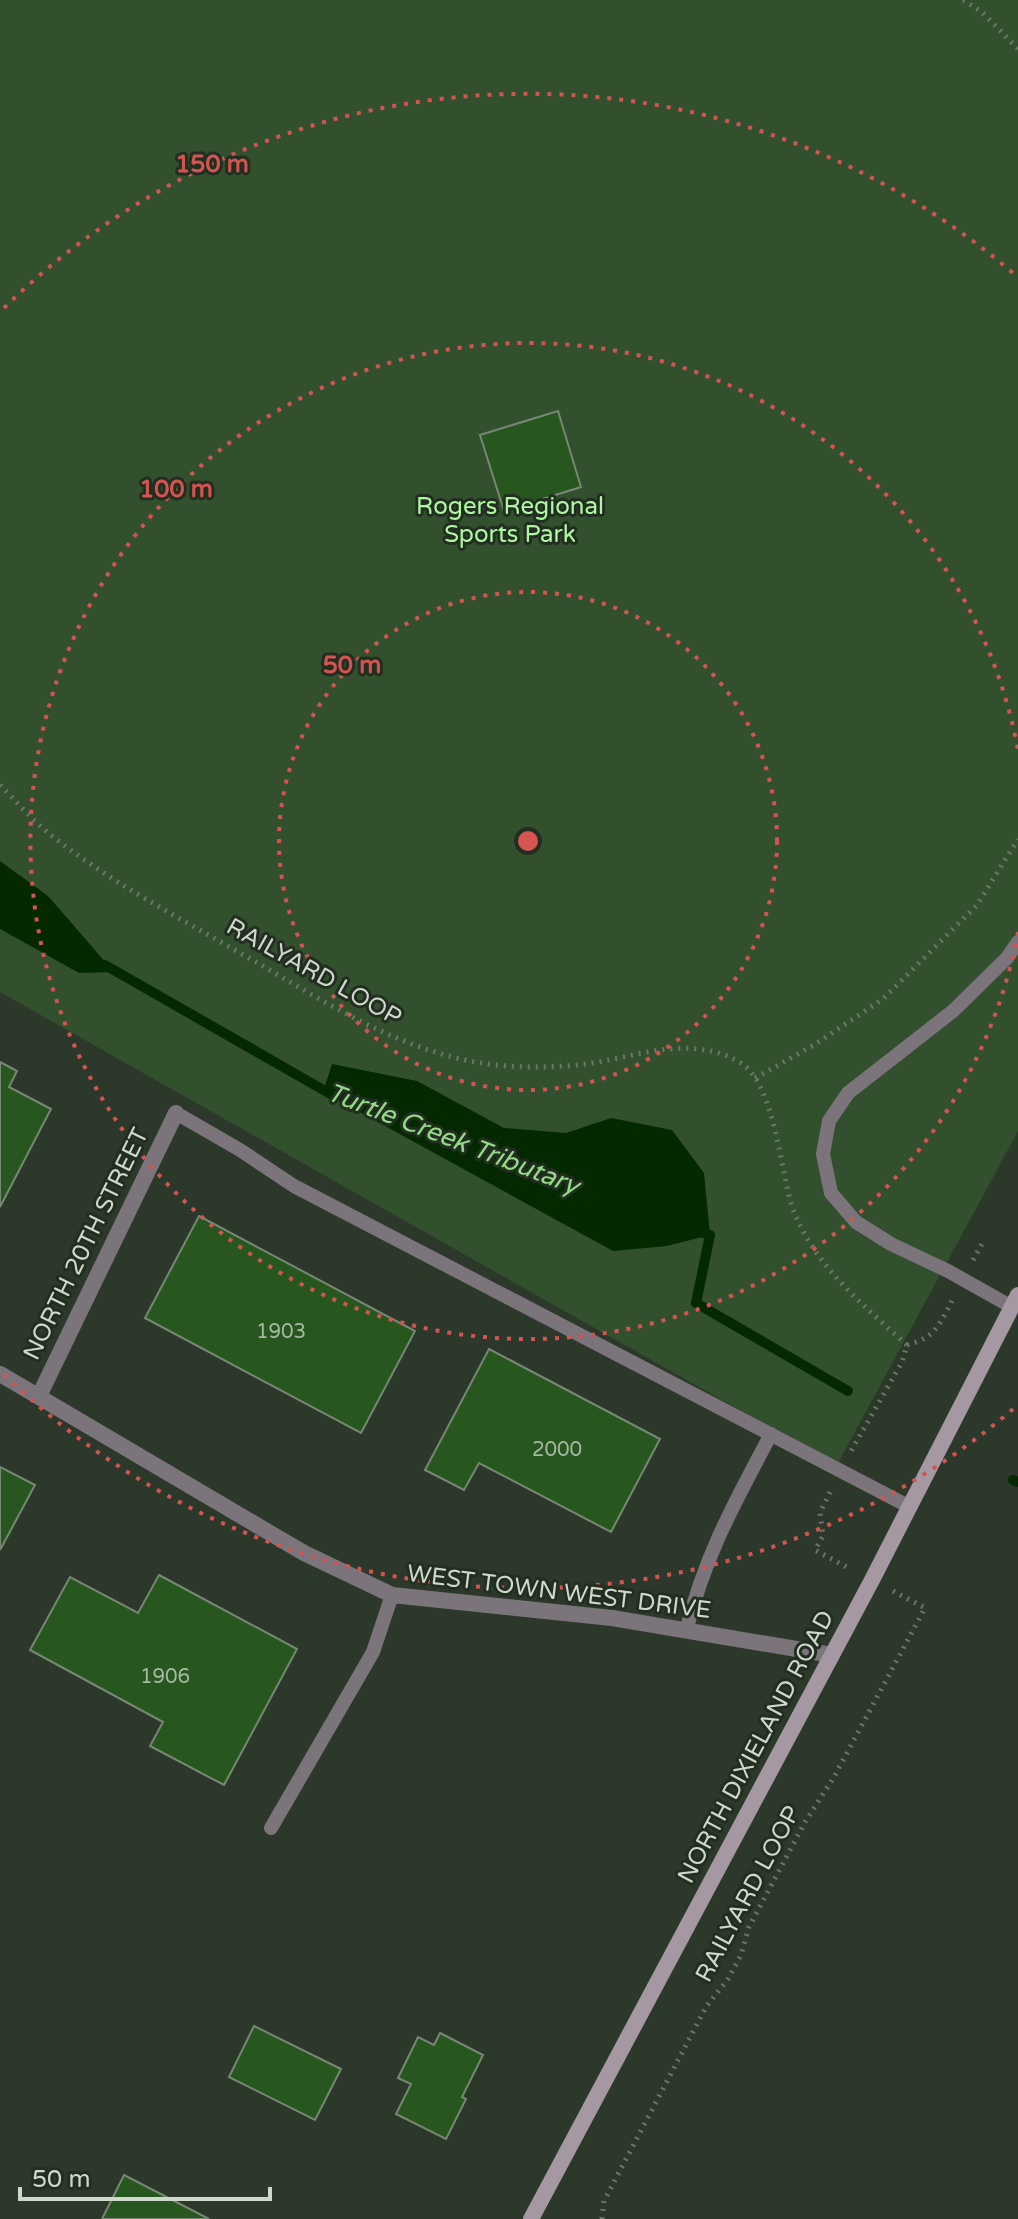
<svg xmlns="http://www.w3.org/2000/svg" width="1018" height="2219" font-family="'Varela Round',sans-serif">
	<rect width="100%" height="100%" fill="#2c392a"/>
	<!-- green -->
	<path fill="#33502e" d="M 0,0 L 1018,0 L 1018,1131 L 837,1465 L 0,992 Z"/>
	<!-- water -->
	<g fill="#042900">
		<path d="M 0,861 L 48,896 L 114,972 L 79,973 L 0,929 Z"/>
		<path d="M 332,1064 L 417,1081 L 504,1128 L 566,1133 L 611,1118 L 672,1130 L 704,1173 L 710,1235 L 667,1246 L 613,1251 L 323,1092 Z"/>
	</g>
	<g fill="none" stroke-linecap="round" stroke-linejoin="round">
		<!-- stream -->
		<g stroke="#042900" stroke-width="10">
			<path d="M 105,965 L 334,1096"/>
			<path d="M 698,1231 L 710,1235 L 696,1303 L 848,1391"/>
			<path d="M 1013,1480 L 1018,1482"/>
		</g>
	</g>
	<!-- building -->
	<g fill="#27571e" stroke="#788775" stroke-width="2">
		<path d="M 558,411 L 581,487 L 504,511 L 480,435 Z"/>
		<path d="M 0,1062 L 17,1071 L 9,1087 L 51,1109 L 0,1207 Z"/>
		<path d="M 199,1216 L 415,1331 L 361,1433 L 145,1318 Z"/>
		<path d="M 489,1349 L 660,1439 L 611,1532 L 479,1463 L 464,1490 L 425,1470 Z"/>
		<path d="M 0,1467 L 35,1485 L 0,1550 Z"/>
		<path d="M 159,1575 L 297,1649 L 224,1785 L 150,1746 L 163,1722 L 30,1650 L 70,1577 L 138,1613 Z"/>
		<path d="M 254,2026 L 341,2069 L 315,2120 L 229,2077 Z"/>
		<path d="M 440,2033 L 483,2055 L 462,2097 L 466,2099 L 446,2139 L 396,2114 L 411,2084 L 398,2078 L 418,2037 L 434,2045 Z"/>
		<path d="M 124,2175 L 209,2219 L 102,2219 Z"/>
	</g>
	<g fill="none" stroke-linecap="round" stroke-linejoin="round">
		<!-- path -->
		<g stroke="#6b7669" stroke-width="5" stroke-dasharray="2 6" stroke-linecap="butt">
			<path d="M 963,0 L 982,12 L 1018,49"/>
			<path d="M 0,785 C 17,802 33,821 52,836 C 112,883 181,919 247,957 C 329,1004 410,1059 507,1066 C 540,1068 572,1067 604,1061 C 649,1052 696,1037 739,1062 C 776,1082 780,1175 794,1212 C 816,1267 865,1307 907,1345 L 902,1362 L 851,1451"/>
			<path d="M 755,1078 L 814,1045 L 883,999 L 977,905 L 1018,839"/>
			<path d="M 973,1260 L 982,1244"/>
			<path d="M 907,1345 C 937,1337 940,1323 954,1297"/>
			<path d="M 830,1492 L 820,1513 L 823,1536 L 815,1550 L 850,1569"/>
			<path d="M 602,2219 L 604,2201 L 706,2007 L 728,1979 L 741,1955 L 749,1927 L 805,1822 L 834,1777 L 925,1608 L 891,1590"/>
		</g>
		<!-- lane -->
		<g stroke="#7c747b" stroke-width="14">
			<path d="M 176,1113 L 240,1150 L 294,1186 L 910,1507"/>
			<path d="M 1012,1307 L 948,1271 L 891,1244 L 856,1222 L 831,1193 L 823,1154 L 829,1121 L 848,1093 L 953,1011 L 1007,958 L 1018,942"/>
			<path d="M 686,1631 C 705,1555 735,1502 771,1434"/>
			<path d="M 271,1828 L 373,1652 L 392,1595"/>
		</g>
		<!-- street -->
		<g stroke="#7c747b" stroke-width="16">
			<path d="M 0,1374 L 304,1553 L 392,1595 L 612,1618 L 832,1655"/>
			<path d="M 39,1396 L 176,1113"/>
		</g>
		<!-- secondary -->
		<path stroke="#a598a3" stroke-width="16" d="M 531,2219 L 872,1580 L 1018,1295"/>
	</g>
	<!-- distance rings -->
	<g fill="none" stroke="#d45452" stroke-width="4" stroke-dasharray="4 8">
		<circle cx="528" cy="841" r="249"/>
		<path d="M1018 932A498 498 0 1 1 1018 750"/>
		<path d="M1013 1409A747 747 0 0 1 4 1374M4 308A747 747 0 0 1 1013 273"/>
	</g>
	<g text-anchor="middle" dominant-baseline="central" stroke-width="6" stroke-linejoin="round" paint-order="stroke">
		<!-- number labels -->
		<g font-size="20" fill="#a6b8a2">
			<text x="281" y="1332">1903</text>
			<text x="557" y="1450">2000</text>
			<text x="165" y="1677">1906</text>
		</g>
		<!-- park labels -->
		<g font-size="24" fill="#b0f7a3" stroke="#222f20">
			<text x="510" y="506">Rogers Regional<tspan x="510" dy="28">Sports Park</tspan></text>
		</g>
		<!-- street labels -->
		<g font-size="24" fill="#d0d8ce" stroke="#222f20">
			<text transform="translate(314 972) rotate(29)">RAILYARD LOOP</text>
			<text transform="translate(86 1244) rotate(-64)">NORTH 20TH STREET</text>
			<text transform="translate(559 1592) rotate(7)">WEST TOWN WEST DRIVE</text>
			<text transform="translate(756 1747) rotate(-62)">NORTH DIXIELAND ROAD</text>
			<text transform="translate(748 1894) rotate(-62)">RAILYARD LOOP</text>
		</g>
		<!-- water labels -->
		<g font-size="26" font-style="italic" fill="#93d986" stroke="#222f20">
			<text transform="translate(453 1139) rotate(21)">Turtle Creek Tributary</text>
		</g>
	</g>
	<circle cx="528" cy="841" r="12" fill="#d45452" stroke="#222f20" stroke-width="4"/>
	<g font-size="24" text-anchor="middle" font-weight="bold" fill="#d45452" stroke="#222f20" stroke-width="6" stroke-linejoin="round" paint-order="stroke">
		<text x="212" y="172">150 m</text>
		<text x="176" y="497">100 m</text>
		<text x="352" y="673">50 m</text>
	</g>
	<!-- scale -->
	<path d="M20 2187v12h250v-12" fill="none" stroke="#d0d8ce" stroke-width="4"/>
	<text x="32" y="2187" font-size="24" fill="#d0d8ce" stroke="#222f20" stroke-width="6" paint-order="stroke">50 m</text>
</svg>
